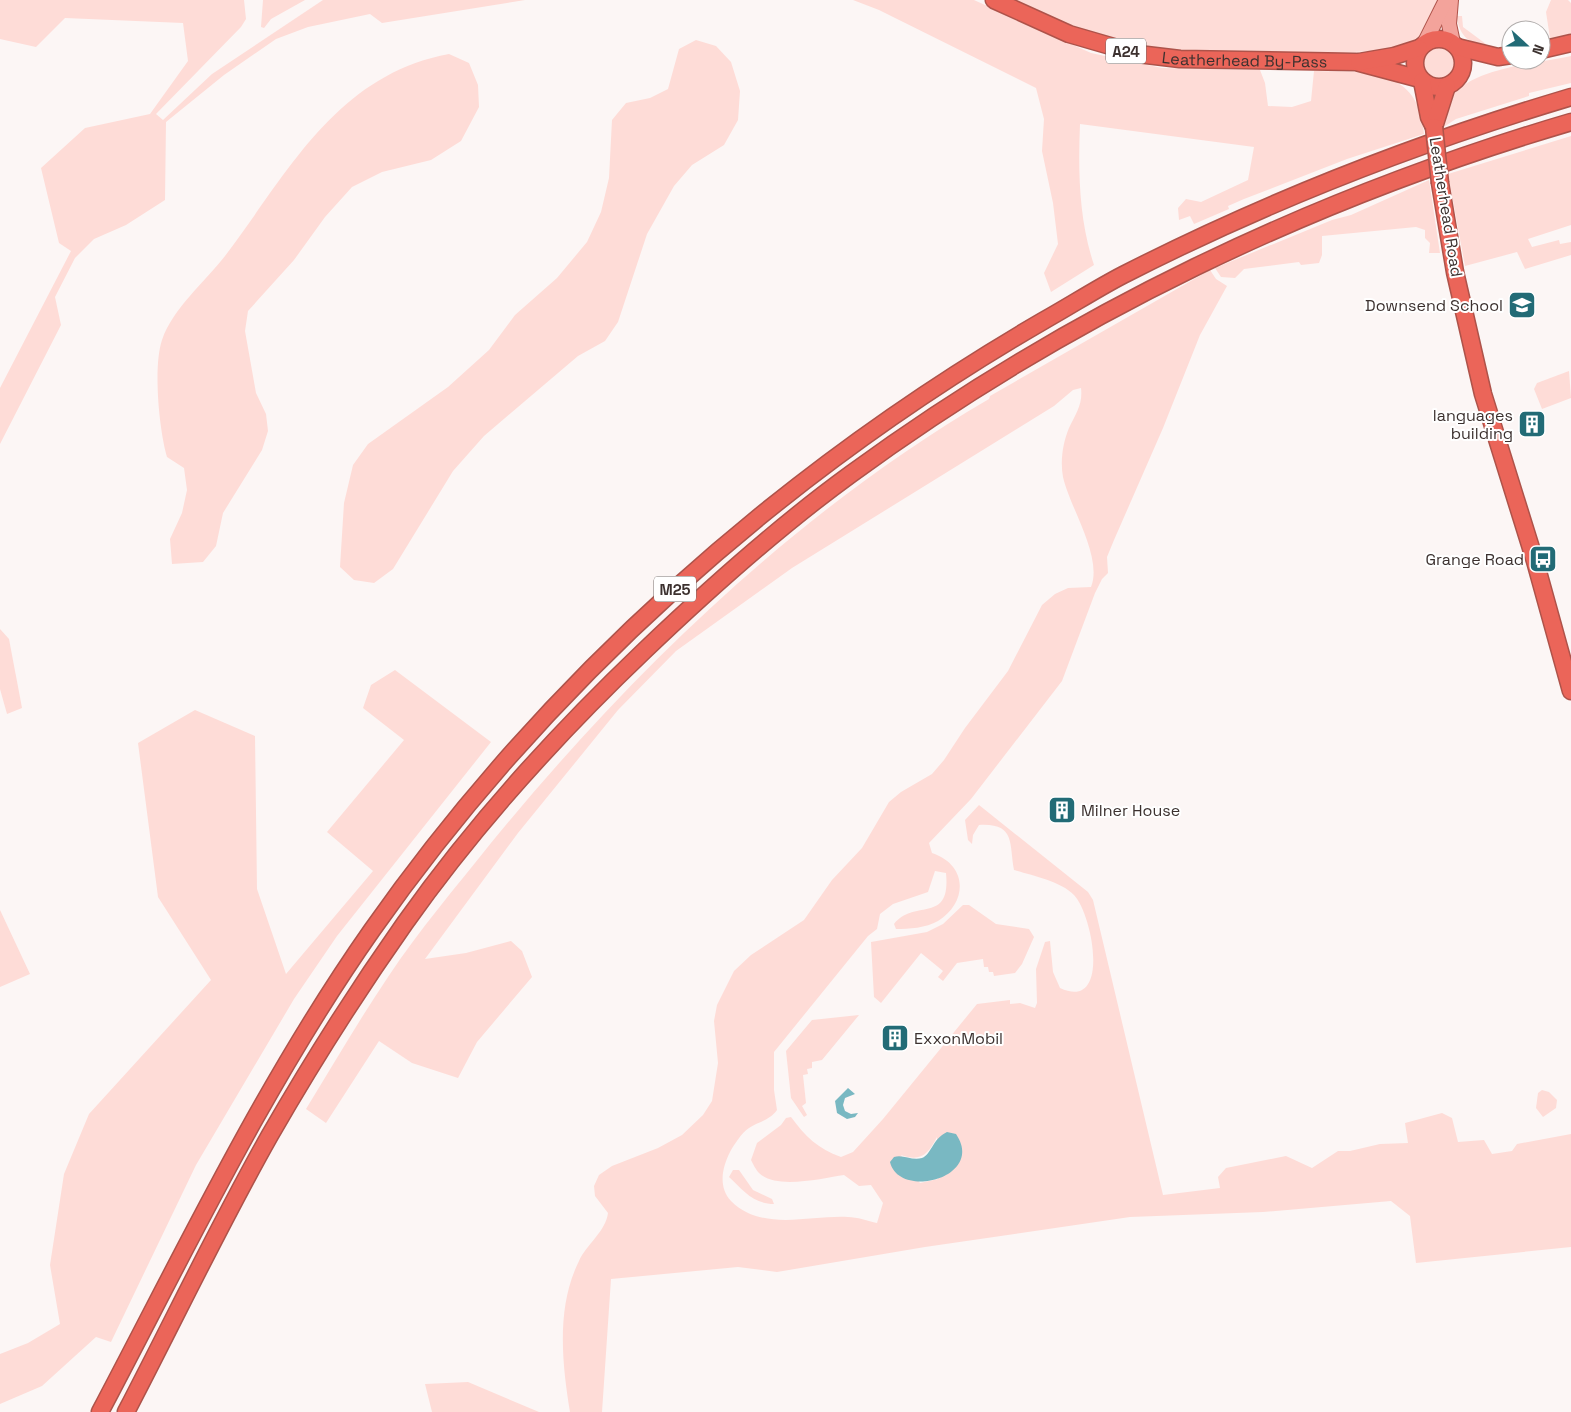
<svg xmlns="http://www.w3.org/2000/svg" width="1571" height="1412" font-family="'Space Grotesk',sans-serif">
	<rect width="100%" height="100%" fill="#fcf6f5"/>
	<!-- green -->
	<g fill="#fedcd7" fill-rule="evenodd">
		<path d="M 0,0 L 244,0 L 246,19 L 241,27 L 156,114 L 163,120 L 212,74 L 323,0 L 525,0 L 382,23 L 370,14 L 308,27 L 276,39 L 224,75 L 166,122 L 165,200 L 126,225 L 94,239 L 75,258 L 55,297 L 61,325 L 0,444 L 0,388 L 71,251 L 59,243 L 41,168 L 85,128 L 150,114 L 188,61 L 183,23 L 65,18 L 36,47 L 0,39 Z"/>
		<path d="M 263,0 L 305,0 L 271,19 L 264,28 L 261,27 Z"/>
		<path d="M 853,0 L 974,0 L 1091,53 L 1162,68 L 1260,70 L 1265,83 L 1268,106 L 1292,107 L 1311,101 L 1314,71 C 1367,72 1419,67 1424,134 L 1347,159 L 1244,199 L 1228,206 L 1229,209 L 1194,224 L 1190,216 L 1179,220 L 1178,208 L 1186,199 L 1201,202 L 1248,180 L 1254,147 L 1080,124 C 1078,172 1079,220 1094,265 L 1051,292 L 1044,273 L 1058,244 L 1053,203 L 1042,151 L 1044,119 L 1036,88 L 879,10 Z"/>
		<path d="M 1012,0 L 1442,0 L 1430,25 L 1421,35 L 1411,42 L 1395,50 L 1311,54 L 1211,53 L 1159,50 L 1109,39 L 1056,21 Z"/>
		<path d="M 1551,0 L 1568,0 L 1571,3 L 1571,39 L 1541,45 L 1541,40 L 1550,38 L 1546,12 Z"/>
		<path d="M 1457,16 L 1462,16 L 1463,27 L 1486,44 L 1485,46 C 1468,44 1458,33 1457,16 Z"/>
		<path d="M 696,40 L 716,46 L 731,62 L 740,91 L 738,120 L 724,145 L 692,165 L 674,186 L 647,234 L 618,322 L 605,341 L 578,356 L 484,436 L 453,471 L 393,569 L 374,583 L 354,580 L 340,567 L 344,503 L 353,465 L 368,444 L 448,387 L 489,350 L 515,315 L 557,278 L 587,242 L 601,212 L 609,178 L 612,120 L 626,103 L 650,98 L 668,89 L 679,49 Z"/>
		<circle cx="1438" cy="63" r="18"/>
		<path d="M 449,54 L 469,63 L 478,85 L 479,107 L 461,141 L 431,160 L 382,172 L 352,187 L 325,217 L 294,260 L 248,311 L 245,331 L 256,393 L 266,414 L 268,431 L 262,450 L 223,513 L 216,546 L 203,562 L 172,564 L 170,539 L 182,513 L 187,490 L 184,468 L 167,457 C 159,429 153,367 162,340 C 173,308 204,283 225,256 C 288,173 336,75 449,54 Z"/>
		<path d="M 1571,56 L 1571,83 L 1529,93 L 1529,96 L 1456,119 L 1442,128 C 1437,68 1532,65 1571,56 Z"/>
		<path d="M 1571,136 L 1571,225 L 1528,239 L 1532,247 L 1559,240 L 1560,244 L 1571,242 L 1571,255 L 1525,269 L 1517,252 L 1465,266 L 1448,174 Z"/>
		<path d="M 1429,180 L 1440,253 L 1429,253 L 1430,243 L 1425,238 L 1425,230 L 1416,227 L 1322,236 L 1322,255 L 1319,263 L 1301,265 L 1299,262 L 1244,269 L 1235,278 L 1221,277 L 1215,268 L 1332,220 L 1351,215 Z"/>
		<path d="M 1210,270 L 1216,279 L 1227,286 L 1200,335 L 1163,428 L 1114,540 L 1107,557 L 1108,573 L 1102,579 L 1095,593 L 1062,681 L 971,799 L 929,843 L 932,853 C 968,865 968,902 938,921 C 926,928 909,929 896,929 L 894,924 C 915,898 951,925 946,873 L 935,871 L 928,892 L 893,904 L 880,914 L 877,929 L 868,936 L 774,1052 L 774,1090 L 777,1110 C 769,1121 759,1121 749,1128 C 742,1132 734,1145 730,1152 C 722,1168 718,1187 731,1201 C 762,1232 809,1215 848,1217 C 857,1217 868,1221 877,1223 L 883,1203 L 871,1185 L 859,1186 L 844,1175 C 824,1178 775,1190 759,1173 C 756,1170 753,1164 751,1160 L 757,1143 L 781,1125 L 786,1118 L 791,1117 C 805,1136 818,1149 841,1157 L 853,1152 L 883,1119 L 977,1004 L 1010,1000 L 1010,1004 L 1020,1003 L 1035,1008 L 1037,1003 L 1036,969 L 1045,942 L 1050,941 L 1053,972 L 1060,988 C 1111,1012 1093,915 1074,895 C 1060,881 1033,876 1014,870 C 1009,844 1016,823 979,825 L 973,835 L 972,844 L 968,840 L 965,820 L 979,805 L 1088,892 L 1093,900 L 1163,1195 L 1220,1188 L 1218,1177 L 1226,1168 L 1286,1156 L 1312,1168 L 1338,1151 L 1350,1151 L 1380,1144 L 1408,1143 L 1405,1123 L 1442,1113 L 1452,1118 L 1458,1142 L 1484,1140 L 1492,1154 L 1512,1151 L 1517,1144 L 1571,1134 L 1571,1247 L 1416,1263 L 1410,1216 L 1391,1201 L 1263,1212 L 1130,1217 L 925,1247 L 777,1272 L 738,1267 L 611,1279 L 602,1412 L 570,1412 C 562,1363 556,1307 579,1261 C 586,1245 606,1231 608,1213 L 595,1196 L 594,1186 L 599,1175 L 612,1166 L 658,1148 L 682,1135 L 703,1115 L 712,1101 L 718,1063 L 714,1021 L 717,1005 L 734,971 L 751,955 L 804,920 L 832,880 L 862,848 L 889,802 L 901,792 L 932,774 L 944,760 L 965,728 L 1008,671 L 1042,605 L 1055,594 L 1068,588 L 1091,587 C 1103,557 1070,508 1063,477 C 1060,461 1063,442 1069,428 C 1076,413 1083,404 1081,388 L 1073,390 L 1054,406 L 792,568 L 676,651 L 618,710 L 518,833 L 425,959 L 466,953 L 511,941 L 522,951 L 532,977 L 477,1042 L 458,1078 L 412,1063 L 379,1041 L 326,1123 L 306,1109 C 333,1065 359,1020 388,977 C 419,930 456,887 491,843 C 631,672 797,511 989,399 L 990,396 ZM 937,1137 L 938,1179 L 920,1183 L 901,1155 C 920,1162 928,1155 937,1137 Z"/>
		<path d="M 1569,371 L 1571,398 L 1542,409 L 1534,389 L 1537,383 Z"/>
		<path d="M 0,629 L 9,639 L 22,708 L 7,714 L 0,689 Z"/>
		<path d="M 395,670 L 491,742 L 337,936 L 294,999 L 196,1165 L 111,1342 L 96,1337 L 42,1386 L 0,1404 L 0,1354 L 28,1343 L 60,1324 L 50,1265 L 64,1174 L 89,1114 L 211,980 L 158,897 L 138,743 L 195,710 L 255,736 L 257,889 L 286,974 L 373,871 L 327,832 L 404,740 L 363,708 L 371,685 Z"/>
		<path d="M 963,905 L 969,905 L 996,924 L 1029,929 L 1034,937 L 1022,964 L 1015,973 L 994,976 L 993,972 L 989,972 L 988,967 L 984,967 L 983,959 L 957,963 L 943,981 L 938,977 L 943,971 L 921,953 L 881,1003 L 874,997 L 871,942 L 927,932 L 943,924 Z"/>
		<path d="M 0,910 L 30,974 L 0,987 Z"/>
		<path d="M 859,1015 L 822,1060 L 812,1062 L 812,1068 L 807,1069 L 808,1074 L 803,1075 L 806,1103 L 802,1106 L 807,1115 L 804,1117 L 791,1098 L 786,1051 L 812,1020 Z"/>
		<path d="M 1542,1090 L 1549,1092 L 1557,1100 L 1556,1108 L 1543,1117 L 1536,1108 L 1538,1093 Z"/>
		<path d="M 733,1170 L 739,1170 L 753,1190 L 772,1199 L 774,1204 C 753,1204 743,1190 729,1177 Z"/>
		<path d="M 468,1382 L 539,1412 L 432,1412 L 425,1384 Z"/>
	</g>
	<!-- water -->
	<g fill="#79b8c2">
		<path d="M 848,1088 L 855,1094 L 845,1098 L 843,1105 L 845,1111 L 851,1114 L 858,1113 L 855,1117 L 847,1119 L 837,1113 L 835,1101 Z"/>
		<path d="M 947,1132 L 956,1134 C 986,1178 899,1200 890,1162 L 894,1157 C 903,1154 912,1161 922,1158 C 932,1154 932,1139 947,1132 Z"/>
	</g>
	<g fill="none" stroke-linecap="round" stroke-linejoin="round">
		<!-- major casing -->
		<g stroke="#ae534a" stroke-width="16">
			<g id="major">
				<path d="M 1451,0 L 1449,24 L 1453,43"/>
				<path d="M 1424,44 L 1446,0"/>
			</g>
		</g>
		<!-- highway casing -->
		<g stroke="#ae534a" stroke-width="19">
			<g id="highway">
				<path id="s1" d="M 994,0 L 1069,34 L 1138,54 L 1180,59 L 1356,62 L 1420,79"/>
				<circle cx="1439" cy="63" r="24"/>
				<path d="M 1457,47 L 1498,57 L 1511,55"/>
				<path d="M 1541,50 L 1571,43"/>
				<path d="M 1359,62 L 1394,56 L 1419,48"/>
				<path d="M 1422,81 L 1429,117 L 1434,127"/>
				<path d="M 1434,127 L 1447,86"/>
				<path d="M 1440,183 L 1455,272 L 1483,394 L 1535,561 L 1571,691"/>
				<path d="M 100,1412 C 186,1249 266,1081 372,930 C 547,681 781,473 1043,321 C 1070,306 1096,289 1123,275 C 1266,202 1417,143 1571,97"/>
				<path d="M 126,1412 C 174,1320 219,1225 270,1135 C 312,1062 357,991 405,923 C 475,824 557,734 644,651 C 710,588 778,527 851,474 C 1068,315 1313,198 1571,122"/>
			</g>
		</g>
		<!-- major -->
		<use href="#major" stroke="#f3a39b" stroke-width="14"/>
		<!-- highway -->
		<use href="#highway" stroke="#eb6559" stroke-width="16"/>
		<!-- highway-bridge casing -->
		<g stroke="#ae534a" stroke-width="19" stroke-linecap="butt">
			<path id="highway-bridge" d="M 1434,127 L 1440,183"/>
		</g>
		<!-- highway-bridge -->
		<use href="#highway-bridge" stroke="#eb6559" stroke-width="16"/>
	</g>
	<!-- icons -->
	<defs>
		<g id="school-square" transform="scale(1.4375)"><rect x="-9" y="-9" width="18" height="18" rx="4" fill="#226b76" stroke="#fff"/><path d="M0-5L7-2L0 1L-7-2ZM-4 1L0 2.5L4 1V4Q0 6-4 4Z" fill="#fff"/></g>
		<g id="building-square" transform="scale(1.4375)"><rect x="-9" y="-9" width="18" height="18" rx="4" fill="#226b76" stroke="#fff"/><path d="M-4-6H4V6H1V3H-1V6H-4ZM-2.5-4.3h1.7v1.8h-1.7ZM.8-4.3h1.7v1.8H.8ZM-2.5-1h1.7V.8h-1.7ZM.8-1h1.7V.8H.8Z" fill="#fff"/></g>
		<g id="bus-square" transform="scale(1.4375)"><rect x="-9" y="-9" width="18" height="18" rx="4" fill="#226b76" stroke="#fff"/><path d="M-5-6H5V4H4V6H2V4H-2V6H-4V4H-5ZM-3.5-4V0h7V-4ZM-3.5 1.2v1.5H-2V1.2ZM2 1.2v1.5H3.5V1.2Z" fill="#fff"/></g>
	</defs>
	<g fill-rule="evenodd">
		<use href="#school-square" x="1522" y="305"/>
		<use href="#building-square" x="1532" y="424"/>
		<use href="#bus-square" x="1543" y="559"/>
		<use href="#building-square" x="1062" y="810"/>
		<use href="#building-square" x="895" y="1038"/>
	</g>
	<g text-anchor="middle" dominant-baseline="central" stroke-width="4" stroke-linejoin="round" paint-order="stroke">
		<!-- shield labels -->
		<g fill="#fff" stroke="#766f6d" stroke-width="1">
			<rect x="1106" y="38.5" width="40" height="25" rx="4"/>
			<rect x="654" y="576.5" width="42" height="25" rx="4"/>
		</g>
		<g font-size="15" font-weight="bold" fill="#3c312f">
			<text x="1126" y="51">A24</text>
			<text x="675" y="589">M25</text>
		</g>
		<!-- street labels -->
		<g font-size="16" fill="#3c312f" stroke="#fff">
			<text stroke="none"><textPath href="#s1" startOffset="261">Leatherhead By-Pass</textPath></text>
			<text transform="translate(1446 207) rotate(81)">Leatherhead Road</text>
		</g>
		<!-- poi labels -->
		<g font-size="16" fill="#3c312f" stroke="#fff" text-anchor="end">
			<text x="1503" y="305">Downsend School</text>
			<text x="1513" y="415">languages<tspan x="1513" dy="18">building</tspan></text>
			<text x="1524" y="559">Grange Road</text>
			<text x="1081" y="810" text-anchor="start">Milner House</text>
			<text x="914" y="1038" text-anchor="start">ExxonMobil</text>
		</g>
	</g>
	<!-- north arrow -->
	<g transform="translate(1526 45) rotate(111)"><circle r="24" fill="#ffffff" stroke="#b1adac"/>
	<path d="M0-4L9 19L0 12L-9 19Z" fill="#226b76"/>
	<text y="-8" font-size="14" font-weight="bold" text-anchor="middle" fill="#3c312f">N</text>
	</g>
</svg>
